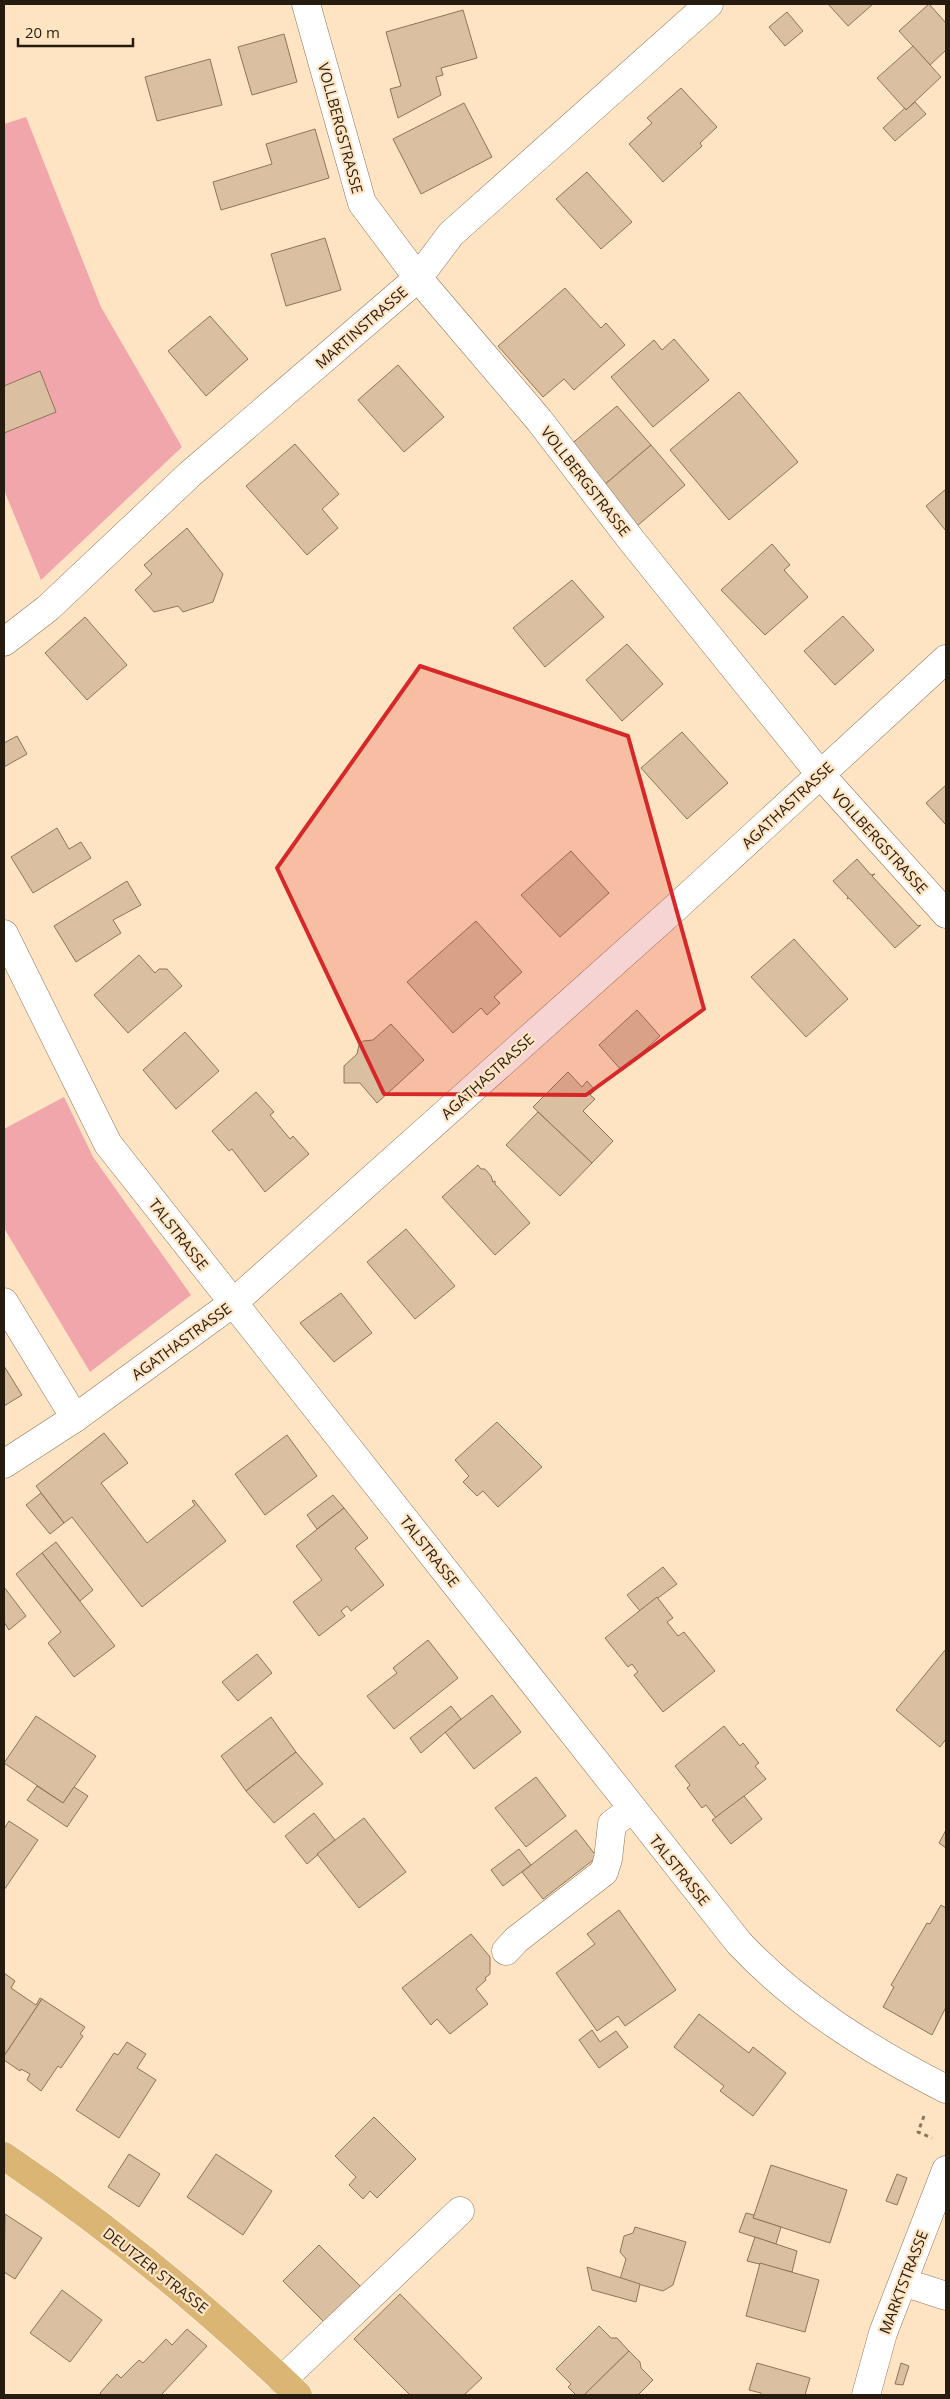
<svg xmlns="http://www.w3.org/2000/svg" width="950" height="2399" font-family="'Open Sans',sans-serif">
	<rect width="100%" height="100%" fill="#ffe4c3"/>
	<!-- green -->
	<g fill="#f1a6ac">
		<path d="M 26,117 L 101,307 L 182,447 L 41,580 L 4,490 L 4,124 Z"/>
		<path d="M 64,1097 L 93,1157 L 191,1295 L 90,1372 L 4,1228 L 4,1129 Z"/>
	</g>
	<!-- building -->
	<g fill="#dac0a0" stroke="#8c7557">
		<path d="M 828,4 L 873,4 L 848,26 Z"/>
		<path d="M 929,4 L 946,23 L 946,50 L 930,65 L 899,31 Z"/>
		<path d="M 463,10 L 477,58 L 441,68 L 443,75 L 436,77 L 441,95 L 398,118 L 390,89 L 401,86 L 386,32 Z"/>
		<path d="M 787,12 L 803,31 L 785,46 L 769,27 Z"/>
		<path d="M 284,34 L 297,82 L 252,95 L 238,47 Z"/>
		<path d="M 913,46 L 941,77 L 906,110 L 877,78 Z"/>
		<path d="M 210,59 L 222,105 L 157,121 L 145,77 Z"/>
		<path d="M 681,88 L 717,127 L 700,143 L 702,146 L 663,182 L 629,144 L 652,123 L 647,118 Z"/>
		<path d="M 915,102 L 926,114 L 895,141 L 883,128 L 905,108 L 906,110 Z"/>
		<path d="M 464,103 L 492,157 L 421,194 L 393,139 Z"/>
		<path d="M 315,129 L 329,178 L 221,210 L 213,182 L 272,164 L 266,144 Z"/>
		<path d="M 587,172 L 632,222 L 601,249 L 556,199 Z"/>
		<path d="M 325,238 L 341,290 L 286,306 L 271,254 Z"/>
		<path d="M 565,288 L 601,328 L 606,323 L 625,345 L 574,390 L 564,379 L 543,397 L 498,346 Z"/>
		<path d="M 210,316 L 248,359 L 206,396 L 168,351 Z"/>
		<path d="M 674,339 L 709,380 L 653,427 L 611,377 L 654,340 L 662,350 Z"/>
		<path d="M 398,365 L 444,417 L 404,452 L 358,400 Z"/>
		<path d="M 40,371 L 56,412 L 4,433 L 4,386 Z"/>
		<path d="M 739,392 L 798,462 L 729,520 L 670,450 Z"/>
		<path d="M 617,406 L 651,445 L 603,486 L 569,446 Z"/>
		<path d="M 295,444 L 339,494 L 322,509 L 338,528 L 307,555 L 246,486 Z"/>
		<path d="M 651,445 L 685,485 L 637,526 L 603,486 Z"/>
		<path d="M 946,489 L 946,531 L 926,506 Z"/>
		<path d="M 187,528 L 223,574 L 213,602 L 183,612 L 178,606 L 154,612 L 135,590 L 152,574 L 144,565 Z"/>
		<path d="M 772,544 L 790,565 L 784,570 L 808,597 L 765,635 L 721,590 Z"/>
		<path d="M 572,580 L 604,617 L 545,667 L 513,628 Z"/>
		<path d="M 843,616 L 874,650 L 835,685 L 804,651 Z"/>
		<path d="M 85,617 L 127,665 L 87,700 L 45,653 Z"/>
		<path d="M 627,644 L 663,684 L 622,721 L 586,680 Z"/>
		<path d="M 682,732 L 728,783 L 687,819 L 641,768 Z"/>
		<path d="M 17,736 L 27,754 L 4,767 L 4,743 Z"/>
		<path d="M 946,785 L 946,825 L 926,803 Z"/>
		<path d="M 57,828 L 69,849 L 81,842 L 91,858 L 33,893 L 11,857 Z"/>
		<path d="M 571,851 L 609,893 L 560,937 L 521,895 Z"/>
		<path d="M 857,859 L 871,875 L 875,874 L 872,876 L 918,926 L 921,925 L 895,948 L 849,898 L 847,899 L 848,897 L 833,881 Z"/>
		<path d="M 127,881 L 141,905 L 113,920 L 121,933 L 76,962 L 54,926 Z"/>
		<path d="M 476,921 L 522,972 L 494,997 L 500,1003 L 487,1015 L 481,1008 L 453,1033 L 407,982 Z"/>
		<path d="M 794,939 L 848,999 L 806,1037 L 751,977 Z"/>
		<path d="M 139,955 L 155,973 L 159,969 L 167,969 L 182,986 L 128,1033 L 94,995 Z"/>
		<path d="M 637,1010 L 660,1036 L 622,1071 L 599,1045 Z"/>
		<path d="M 391,1024 L 424,1060 L 377,1103 L 360,1083 L 344,1083 L 344,1066 L 357,1054 L 359,1045 L 363,1041 L 373,1040 Z"/>
		<path d="M 185,1032 L 219,1071 L 176,1109 L 143,1070 Z"/>
		<path d="M 568,1072 L 582,1087 L 587,1081 L 595,1090 L 590,1095 L 595,1099 L 583,1111 L 613,1141 L 592,1163 L 533,1107 Z"/>
		<path d="M 256,1092 L 274,1112 L 270,1115 L 290,1139 L 293,1136 L 309,1154 L 265,1192 L 232,1149 L 229,1151 L 212,1131 Z"/>
		<path d="M 538,1112 L 592,1163 L 560,1196 L 506,1145 Z"/>
		<path d="M 478,1165 L 481,1169 L 485,1169 L 491,1176 L 493,1182 L 495,1181 L 495,1184 L 530,1223 L 495,1255 L 442,1197 Z"/>
		<path d="M 406,1229 L 455,1286 L 415,1319 L 367,1262 Z"/>
		<path d="M 341,1293 L 372,1333 L 334,1362 L 300,1323 Z"/>
		<path d="M 4,1366 L 22,1395 L 4,1406 Z"/>
		<path d="M 497,1422 L 542,1467 L 498,1507 L 483,1491 L 477,1496 L 463,1482 L 469,1476 L 455,1460 Z"/>
		<path d="M 104,1433 L 128,1463 L 101,1483 L 147,1543 L 195,1505 L 192,1501 L 194,1500 L 226,1541 L 142,1607 L 72,1517 L 64,1523 L 36,1486 Z"/>
		<path d="M 287,1435 L 317,1476 L 265,1515 L 235,1474 Z"/>
		<path d="M 41,1493 L 64,1523 L 50,1534 L 26,1505 Z"/>
		<path d="M 333,1495 L 344,1508 L 317,1529 L 307,1515 Z"/>
		<path d="M 344,1508 L 368,1538 L 355,1548 L 384,1585 L 351,1611 L 347,1606 L 341,1611 L 345,1616 L 319,1636 L 293,1602 L 322,1580 L 296,1546 Z"/>
		<path d="M 56,1542 L 93,1590 L 80,1601 L 42,1553 Z"/>
		<path d="M 42,1553 L 115,1646 L 74,1677 L 48,1643 L 61,1632 L 16,1574 Z"/>
		<path d="M 663,1567 L 677,1584 L 640,1611 L 627,1595 Z"/>
		<path d="M 4,1587 L 26,1616 L 9,1630 L 4,1622 Z"/>
		<path d="M 657,1597 L 673,1618 L 667,1622 L 678,1636 L 684,1632 L 715,1671 L 663,1712 L 634,1675 L 638,1672 L 632,1664 L 628,1667 L 605,1638 Z"/>
		<path d="M 428,1640 L 458,1678 L 394,1729 L 367,1696 L 397,1673 L 393,1668 Z"/>
		<path d="M 946,1649 L 946,1739 L 940,1747 L 896,1710 Z"/>
		<path d="M 257,1654 L 272,1673 L 238,1701 L 222,1682 Z"/>
		<path d="M 492,1695 L 521,1732 L 474,1769 L 445,1732 Z"/>
		<path d="M 451,1706 L 461,1719 L 421,1753 L 410,1738 Z"/>
		<path d="M 36,1716 L 96,1756 L 63,1803 L 4,1763 Z"/>
		<path d="M 271,1717 L 296,1752 L 246,1791 L 221,1756 Z"/>
		<path d="M 724,1726 L 740,1746 L 743,1743 L 759,1763 L 755,1766 L 766,1779 L 716,1818 L 706,1805 L 702,1808 L 687,1788 L 690,1785 L 675,1766 Z"/>
		<path d="M 296,1752 L 323,1784 L 274,1823 L 246,1791 Z"/>
		<path d="M 536,1777 L 566,1816 L 526,1847 L 495,1808 Z"/>
		<path d="M 37,1786 L 63,1803 L 74,1787 L 88,1796 L 67,1827 L 27,1800 Z"/>
		<path d="M 744,1796 L 762,1819 L 731,1844 L 712,1820 Z"/>
		<path d="M 314,1813 L 335,1840 L 307,1864 L 285,1836 Z"/>
		<path d="M 364,1818 L 406,1872 L 359,1908 L 317,1854 Z"/>
		<path d="M 9,1821 L 38,1840 L 4,1890 L 4,1829 Z"/>
		<path d="M 576,1830 L 597,1857 L 543,1899 L 522,1872 Z"/>
		<path d="M 946,1830 L 946,1848 L 939,1843 Z"/>
		<path d="M 519,1849 L 531,1865 L 503,1886 L 491,1870 Z"/>
		<path d="M 941,1905 L 946,1908 L 946,2007 L 932,2035 L 883,2007 L 894,1987 L 891,1985 L 927,1923 L 930,1924 Z"/>
		<path d="M 619,1910 L 676,1990 L 625,2026 L 618,2016 L 597,2031 L 556,1973 L 595,1944 L 587,1934 Z"/>
		<path d="M 471,1934 L 490,1957 L 490,1974 L 485,1978 L 486,1980 L 476,1989 L 488,2004 L 450,2034 L 437,2019 L 431,2025 L 402,1988 Z"/>
		<path d="M 4,1973 L 15,1981 L 11,1988 L 36,2005 L 40,1998 L 42,1999 L 4,2056 Z"/>
		<path d="M 42,1999 L 85,2027 L 80,2034 L 83,2036 L 61,2068 L 58,2066 L 41,2091 L 27,2080 L 30,2074 L 21,2069 L 20,2071 L 4,2060 L 4,2056 Z"/>
		<path d="M 699,2014 L 749,2053 L 753,2047 L 786,2073 L 753,2116 L 720,2091 L 724,2086 L 674,2047 Z"/>
		<path d="M 592,2030 L 600,2042 L 616,2031 L 628,2047 L 599,2068 L 579,2040 Z"/>
		<path d="M 127,2042 L 146,2054 L 137,2068 L 156,2080 L 119,2138 L 76,2110 L 114,2053 L 118,2055 Z"/>
		<path d="M 374,2117 L 416,2159 L 377,2198 L 370,2191 L 363,2199 L 349,2185 L 356,2177 L 335,2156 Z"/>
		<path d="M 129,2154 L 160,2174 L 139,2207 L 108,2187 Z"/>
		<path d="M 216,2154 L 272,2191 L 243,2235 L 187,2197 Z"/>
		<path d="M 771,2165 L 847,2190 L 830,2243 L 753,2218 Z"/>
		<path d="M 897,2174 L 907,2178 L 897,2205 L 886,2201 Z"/>
		<path d="M 746,2213 L 754,2215 L 753,2218 L 781,2227 L 776,2244 L 739,2232 Z"/>
		<path d="M 5,2214 L 42,2238 L 15,2279 L 4,2272 Z"/>
		<path d="M 635,2227 L 686,2242 L 673,2285 L 663,2291 L 620,2279 L 626,2259 L 620,2252 L 624,2236 L 633,2233 Z"/>
		<path d="M 755,2237 L 797,2251 L 792,2272 L 747,2261 Z"/>
		<path d="M 319,2245 L 363,2289 L 327,2325 L 283,2281 Z"/>
		<path d="M 760,2263 L 819,2280 L 805,2332 L 746,2316 Z"/>
		<path d="M 587,2267 L 640,2284 L 636,2302 L 592,2290 Z"/>
		<path d="M 62,2290 L 102,2320 L 70,2362 L 30,2333 Z"/>
		<path d="M 400,2294 L 482,2378 L 464,2395 L 410,2395 L 354,2339 Z"/>
		<path d="M 599,2326 L 611,2338 L 617,2338 L 629,2351 L 584,2395 L 576,2395 L 568,2387 L 571,2384 L 556,2369 Z"/>
		<path d="M 187,2329 L 207,2346 L 161,2395 L 102,2395 L 100,2393 L 117,2374 L 121,2378 L 139,2360 L 143,2363 L 166,2339 L 172,2345 Z"/>
		<path d="M 629,2351 L 640,2362 L 641,2368 L 653,2380 L 638,2395 L 584,2395 Z"/>
		<path d="M 757,2363 L 810,2378 L 805,2395 L 761,2395 L 761,2393 L 749,2390 Z"/>
		<path d="M 901,2363 L 909,2366 L 903,2385 L 895,2384 Z"/>
	</g>
	<g fill="none" stroke-linecap="round" stroke-linejoin="round">
		<!-- minor casing -->
		<g stroke="#8e7759" stroke-width="29">
			<g id="minor">
				<path d="M 306,4 L 362,203 L 418,278 L 539,420 L 632,541 L 820,774 L 946,914"/>
				<path d="M 4,642 L 48,608 L 190,474 L 418,278 L 451,234 L 709,4"/>
				<path d="M 4,934 L 108,1144 L 739,1943 C 797,2005 871,2051 946,2089"/>
				<path d="M 4,1302 L 75,1418"/>
				<path d="M 4,1464 L 75,1418 L 233,1303 L 673,910 L 946,659"/>
				<path d="M 506,1951 L 516,1940 L 604,1872 L 608,1859 L 612,1824 L 632,1809"/>
				<path d="M 903,2282 L 946,2296"/>
				<path d="M 282,2380 L 460,2211"/>
				<path d="M 866,2395 L 883,2333 L 946,2170"/>
			</g>
		</g>
		<!-- major casing -->
		<g stroke="#fff" stroke-width="29">
			<path id="major" d="M 4,2156 C 109,2227 207,2307 298,2395"/>
		</g>
		<!-- path -->
		<path stroke="#877660" stroke-width="3" stroke-dasharray="4 4" stroke-linecap="butt" d="M 924,2116 L 918,2132 L 932,2138"/>
		<!-- minor -->
		<use href="#minor" stroke="#fff" stroke-width="28"/>
		<!-- major -->
		<use href="#major" stroke="#dbb573" stroke-width="28"/>
	</g>
	<!-- marked area -->
	<path fill="#d62828" fill-opacity="0.2" stroke="#d62828" stroke-width="4" stroke-linejoin="round" d="M 420,666 L 628,736 L 704,1009 L 586,1095 L 384,1094 L 277,868 Z"/>
	<g text-anchor="middle" dominant-baseline="central" stroke-width="4.5" stroke-linejoin="round" paint-order="stroke">
		<!-- street labels -->
		<g font-size="15" fill="#251c0f" stroke="#ffe4c3">
			<text transform="translate(341 128) rotate(75)">VOLLBERGSTRASSE</text>
			<text transform="translate(361 327) rotate(-41)">MARTINSTRASSE</text>
			<text transform="translate(586 481) rotate(52)">VOLLBERGSTRASSE</text>
			<text transform="translate(787 805) rotate(-43)">AGATHASTRASSE</text>
			<text transform="translate(880 841) rotate(48)">VOLLBERGSTRASSE</text>
			<text transform="translate(487 1076) rotate(-42)">AGATHASTRASSE</text>
			<text transform="translate(179 1234) rotate(52)">TALSTRASSE</text>
			<text transform="translate(181 1341) rotate(-36)">AGATHASTRASSE</text>
			<text transform="translate(430 1551) rotate(52)">TALSTRASSE</text>
			<text transform="translate(680 1870) rotate(51)">TALSTRASSE</text>
			<text transform="translate(156 2270) rotate(38)">DEUTZER STRASSE</text>
			<text transform="translate(903 2282) rotate(-69)">MARKTSTRASSE</text>
		</g>
	</g>
	<!-- border -->
	<rect width="950" height="2399" fill="none" stroke="#251c0f" stroke-width="10"/>
	<!-- scale -->
	<path d="M18 38v8h115v-8" fill="none" stroke="#251c0f" stroke-width="2.5"/>
	<text x="25" y="38" font-size="15" fill="#251c0f" stroke="#ffe4c3" stroke-width="4" paint-order="stroke">20 m</text>
</svg>
